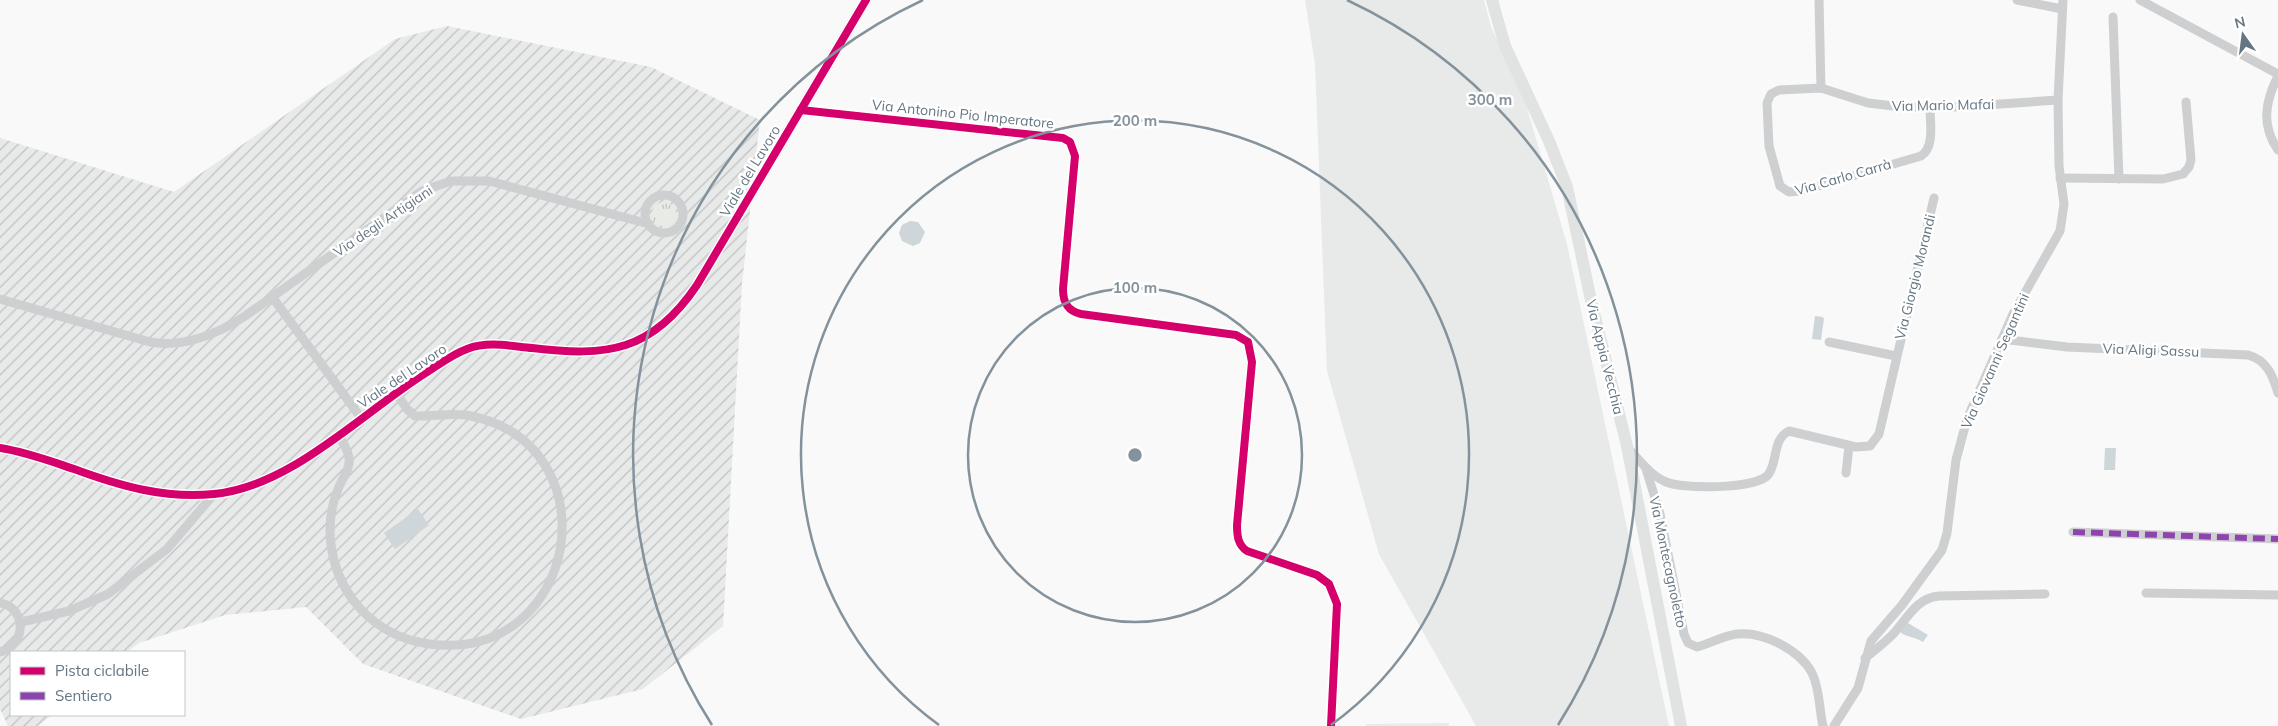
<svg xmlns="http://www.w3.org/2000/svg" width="2278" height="726" font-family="Mulish,sans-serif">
	<defs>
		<pattern id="industrial-furrows" width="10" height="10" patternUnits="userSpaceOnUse" patternTransform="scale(1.25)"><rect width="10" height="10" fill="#e8e9e9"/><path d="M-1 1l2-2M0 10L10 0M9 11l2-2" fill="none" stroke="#c0c1c2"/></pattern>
		<pattern id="grass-tufts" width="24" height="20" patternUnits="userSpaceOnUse" patternTransform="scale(1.25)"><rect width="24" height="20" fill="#e8ebe6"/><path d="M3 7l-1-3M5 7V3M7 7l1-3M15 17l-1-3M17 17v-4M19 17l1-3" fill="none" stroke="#c0c3c0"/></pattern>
	</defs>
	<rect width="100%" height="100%" fill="#f9f9f9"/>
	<!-- built -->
	<path fill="#e8e9e9" d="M 1305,0 L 1484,0 L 1491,27 L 1524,98 L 1567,244 L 1669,726 L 1476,726 L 1379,554 L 1327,371 L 1315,64 Z"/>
	<!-- industrial -->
	<path fill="url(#industrial-furrows)" d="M 447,26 L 651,67 L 760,120 L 742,284 L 723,626 L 643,689 L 521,719 L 363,664 L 306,607 L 225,615 L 139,643 L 127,652 L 11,652 L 11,715 L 52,715 L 38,726 L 8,726 L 0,709 L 0,138 L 174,192 L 395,39 Z"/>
	<!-- grass -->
	<circle fill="url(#grass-tufts)" cx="664" cy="214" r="12"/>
	<!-- pitch -->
	<path fill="#e8ebe6" d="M 1449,723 L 1449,726 L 1366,726 L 1366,724 Z"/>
	<!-- water -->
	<g fill="#ced6d9">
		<path d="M 910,221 L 918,222 L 925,232 L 920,243 L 913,246 L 902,241 L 899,233 L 902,225 Z"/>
		<path d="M 1815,316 L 1823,317 L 1824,319 L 1821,340 L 1812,339 Z"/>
		<path d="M 2105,448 L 2116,448 L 2115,470 L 2104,470 Z"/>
		<path d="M 418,509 L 429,525 L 395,549 L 384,533 Z"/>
		<path d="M 1908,623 L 1928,635 L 1923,642 C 1915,637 1907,637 1901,633 L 1901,628 Z"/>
	</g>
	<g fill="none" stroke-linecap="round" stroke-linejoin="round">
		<!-- minor -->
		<g stroke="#cecfd0" stroke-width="9">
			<path d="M 1819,0 L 1821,88"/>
			<path d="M 2017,0 L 2062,9"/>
			<path d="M 2140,0 L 2278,74"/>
			<path d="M 2113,17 L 2119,179"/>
			<path d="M 2278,76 C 2265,102 2261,125 2278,150"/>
			<path d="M 1930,107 C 1930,123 1935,147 1921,156 L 1801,191 L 1789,192 L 1780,186 L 1769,146 L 1767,103 L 1771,94 L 1779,90 L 1821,88 L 1868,103 L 1902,107 L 1956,107 L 2058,100"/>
			<path d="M 801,110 L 1063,138 L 1070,142 L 1075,156 L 1063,289 C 1063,302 1067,311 1081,314 L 1236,335 L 1248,342 L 1252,362 L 1237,525 C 1237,536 1238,545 1247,551 L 1317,575 L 1329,584 L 1337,604 L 1331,726"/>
			<path d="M 2060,178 L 2163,179 L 2183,174 L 2189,167 L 2191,160 L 2186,102"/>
			<circle cx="664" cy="214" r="19"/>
			<path d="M 273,298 L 361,418"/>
			<path d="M 0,299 L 150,342 C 183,348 218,334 245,316 L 422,191 L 451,181 L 489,181 L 649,224"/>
			<path d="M 2002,339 L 2067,347 L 2248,355 C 2267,360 2273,376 2278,393"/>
			<path d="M 1829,342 L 1896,356"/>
			<path d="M 338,434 C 342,442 348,449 349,458 C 351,469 341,480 338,489 C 323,526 330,569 353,600 C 372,625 399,640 429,644 C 579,664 615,446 471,416 C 452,412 434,417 415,416 L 407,409 L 396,393"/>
			<path d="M 1627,447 C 1638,458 1649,474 1664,481 C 1680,490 1756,489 1768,475 C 1778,463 1772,439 1789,431 L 1856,447 L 1870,446 L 1879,434 L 1934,198"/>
			<path d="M 1646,469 L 1660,514 L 1684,634 L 1688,643 L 1697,647 C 1711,643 1723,636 1737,634 C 1763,631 1800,650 1812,673 C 1820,689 1819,709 1823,726"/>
			<path d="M 1846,473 L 1849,446"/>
			<path d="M 2073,532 L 2278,539"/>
			<path d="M 2146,593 L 2278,595"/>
			<path d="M 0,603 C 28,608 26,646 0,652"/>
			<path d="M 21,622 L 69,611 L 108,594 L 167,549 L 214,494"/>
			<path d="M 1865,658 C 1875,650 1886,642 1895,632 C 1908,617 1917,598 1939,596 L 2045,594"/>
			<path d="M 1834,726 L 1858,688 L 1871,641 L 1902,605 L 1942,550 L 1947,533 L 1956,460 L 1967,419 L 2013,314 L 2060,231 L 2064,204 L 2059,166 L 2058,100 L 2063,0"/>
		</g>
		<!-- tertiary -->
		<path stroke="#cecfd0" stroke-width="11" d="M 0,448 C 26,452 50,461 74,469 C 120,486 165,499 214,494 C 291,487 363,412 427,372 C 440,364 453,354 467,349 C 488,341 510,346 532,348 C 607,357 652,352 697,285 L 866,0"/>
		<!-- secondary -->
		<path stroke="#e1e2e2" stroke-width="12" d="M 1492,0 L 1505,46 L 1549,141 L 1567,187 L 1592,305 L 1627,446 L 1681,726"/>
		<!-- quiet -->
		<path stroke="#8e44ad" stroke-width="6" stroke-dasharray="12 6" stroke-linecap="butt" d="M 2073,532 L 2278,539"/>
		<!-- cycleway casing -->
		<g stroke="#fff" stroke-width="11">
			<g id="cycleway">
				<path d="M 801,110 L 1063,138 L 1070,142 L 1075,156 L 1063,289 C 1063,302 1067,311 1081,314 L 1236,335 L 1248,342 L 1252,362 L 1237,525 C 1237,536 1238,545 1247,551 L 1317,575 L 1329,584 L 1337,604 L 1331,726"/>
				<path d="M 0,448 C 26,452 50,461 74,469 C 120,486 165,499 214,494 C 291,487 363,412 427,372 C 440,364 453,354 467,349 C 488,341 510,346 532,348 C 607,357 652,352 697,285 L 866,0"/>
			</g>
		</g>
		<!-- cycleway -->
		<use href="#cycleway" stroke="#d6006c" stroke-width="8"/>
	</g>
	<!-- distance rings -->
	<g fill="none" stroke="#84929c" stroke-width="2.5">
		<circle cx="1135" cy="455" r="167"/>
		<path d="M939 725A334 334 0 1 1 1331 725"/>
		<path d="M712 725A502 502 0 0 1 923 0M1347 0A502 502 0 0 1 1558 725"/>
	</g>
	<g text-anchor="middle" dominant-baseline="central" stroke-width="5" stroke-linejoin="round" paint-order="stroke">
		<!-- street labels -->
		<g font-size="14" fill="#657683" stroke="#fff">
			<text transform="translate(1943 105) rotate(-1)">Via Mario Mafai</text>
			<text transform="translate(963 114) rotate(6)">Via Antonino Pio Imperatore</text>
			<text transform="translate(750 171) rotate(-59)">Viale del Lavoro</text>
			<text transform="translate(1843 177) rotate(-16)">Via Carlo Carrà</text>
			<text transform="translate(383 221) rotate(-34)">Via degli Artigiani</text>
			<text transform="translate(1915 277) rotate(-76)">Via Giorgio Morandi</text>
			<text transform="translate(2151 350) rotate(2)">Via Aligi Sassu</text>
			<text transform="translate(1605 357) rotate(76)">Via Appia Vecchia</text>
			<text transform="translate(1995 361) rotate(-66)">Via Giovanni Segantini</text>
			<text transform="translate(402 376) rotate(-34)">Viale del Lavoro</text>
			<text transform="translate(1668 562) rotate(78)">Via Montecagnoletto</text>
		</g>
	</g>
	<circle cx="1135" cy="455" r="8" fill="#84929c" stroke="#fff" stroke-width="2.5"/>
	<g font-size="15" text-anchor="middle" font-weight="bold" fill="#84929c" stroke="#fff" stroke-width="5" stroke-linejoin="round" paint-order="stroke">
		<text x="1490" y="105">300 m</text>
		<text x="1135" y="126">200 m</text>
		<text x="1135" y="293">100 m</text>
	</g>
	<!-- legend -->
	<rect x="10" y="651" width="175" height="65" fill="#ffffff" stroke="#c1c8cd"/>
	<rect x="20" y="667" width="25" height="8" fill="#d6006c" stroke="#c1c8cd"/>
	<text x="55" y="676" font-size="15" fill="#657683">Pista ciclabile</text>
	<rect x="20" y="692" width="25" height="8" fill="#8e44ad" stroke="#c1c8cd"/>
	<text x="55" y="701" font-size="15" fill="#657683">Sentiero</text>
	<!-- north arrow -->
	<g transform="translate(2243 35) rotate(346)" stroke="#ffffff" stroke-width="4" paint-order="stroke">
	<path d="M0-4L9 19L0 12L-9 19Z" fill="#657683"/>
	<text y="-8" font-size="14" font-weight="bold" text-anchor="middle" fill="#657683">N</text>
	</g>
</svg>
